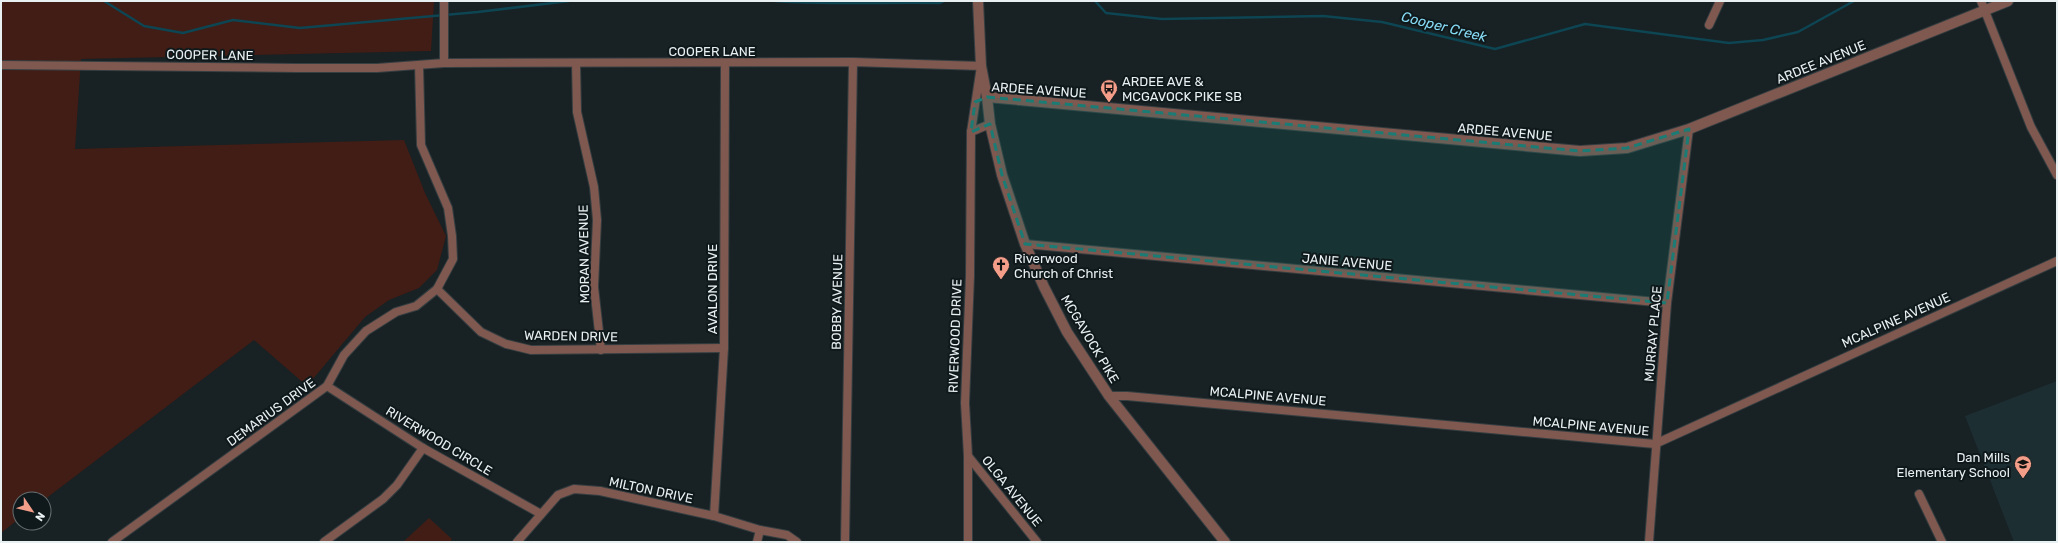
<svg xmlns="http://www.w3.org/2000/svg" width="2058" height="543" font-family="Rubik,sans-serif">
	<rect width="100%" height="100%" fill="#182124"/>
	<!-- built -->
	<path fill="#1d2e33" d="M 2057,381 L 2057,542 L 2014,542 L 1965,416 Z"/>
	<!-- green -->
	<g fill="#411d15">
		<path d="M 1,1 L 434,1 L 431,51 L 81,59 L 75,149 L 404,140 L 425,193 L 446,236 L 437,270 L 419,288 L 389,300 L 365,317 L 307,386 L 254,340 L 44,500 L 20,499 L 20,518 L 1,533 Z"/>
		<path d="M 429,518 L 452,539 L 450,542 L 403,542 Z"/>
	</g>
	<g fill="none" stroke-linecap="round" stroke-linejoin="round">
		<!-- stream -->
		<g stroke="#0d4553" stroke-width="2.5">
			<path d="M 104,1 L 144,26 L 183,33 L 233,20 L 300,28 L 478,12 L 569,1"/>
			<path d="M 775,1 C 830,5 885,2 940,3 L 944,1"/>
			<path d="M 1095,1 L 1106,13 L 1162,19 L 1323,16 L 1382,22 L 1495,49 L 1585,24 L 1729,43 L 1763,40 L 1798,32 L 1854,1"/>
		</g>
		<!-- minor casing -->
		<g stroke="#353e41" stroke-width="10">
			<g id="minor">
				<path d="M 1981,1 L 2031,127 L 2057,175"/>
				<path d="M 1709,25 L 1720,1"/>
				<path d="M 444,63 L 444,1"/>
				<path d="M 576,63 L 577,112 L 594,187 L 597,220 L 594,287 L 601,350"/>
				<path d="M 1,65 L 297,68 L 377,68 L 444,63 L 853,62 L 981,66 L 971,132 L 970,276 L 965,403 L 968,456 L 968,542"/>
				<path d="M 971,132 L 990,124"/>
				<path d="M 1025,244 L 1667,303"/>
				<path d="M 437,289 L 481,332 L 506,344 L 531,350 L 724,348"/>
				<path d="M 327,386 L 423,448 L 541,514"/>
				<path d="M 1109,396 L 1127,396 L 1655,444 L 2057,261"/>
				<path d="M 968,456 L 1037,542"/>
				<path d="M 1919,494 L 1942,542"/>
				<path d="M 714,516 L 724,348 L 725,63"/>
				<path d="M 112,542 L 327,386 L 344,355 L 366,331 L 396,312 L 416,306 L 437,289 L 453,259 L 452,236 L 448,208 L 421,145 L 419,65"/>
				<path d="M 324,542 L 383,499 L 397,485 L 423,448"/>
				<path d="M 517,542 L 558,495 L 574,489 L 600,491 L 714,516 L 760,530 L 787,535 L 797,542"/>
				<path d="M 757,542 L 760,530"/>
				<path d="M 845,542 L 853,62"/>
				<path d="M 1649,542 L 1667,303 L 1689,129"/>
			</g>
		</g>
		<!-- tertiary casing -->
		<g stroke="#353e41" stroke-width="12">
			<g id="tertiary">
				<path d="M 978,1 L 981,66 L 987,97 L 990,124 L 1002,175 L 1025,244 L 1044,287 L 1067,332 L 1109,396 L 1225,542"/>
				<path d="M 987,97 L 1580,151 L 1627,148 L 1689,129 L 2008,1"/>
			</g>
		</g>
		<!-- minor -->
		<use href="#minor" stroke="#7f584f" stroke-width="8"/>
		<!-- tertiary -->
		<use href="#tertiary" stroke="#7f584f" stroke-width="10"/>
	</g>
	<!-- marked area -->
	<path fill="#1a7c75" fill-opacity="0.2" stroke="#1a7c75" stroke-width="3" stroke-dasharray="8 5" stroke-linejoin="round" d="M 987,97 L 1580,151 L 1627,148 L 1689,129 L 1667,303 L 1025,244 L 1002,175 L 990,124 L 971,132 L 975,102 Z"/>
	<!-- icons -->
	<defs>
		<g id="bus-pin" transform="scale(0.9)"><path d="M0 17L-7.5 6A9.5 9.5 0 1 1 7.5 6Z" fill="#f49e8a" stroke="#0f181b"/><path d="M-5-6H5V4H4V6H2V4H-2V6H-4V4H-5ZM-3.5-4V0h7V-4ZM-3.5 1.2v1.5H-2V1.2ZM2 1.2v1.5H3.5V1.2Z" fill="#111"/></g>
		<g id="church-pin" transform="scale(0.9)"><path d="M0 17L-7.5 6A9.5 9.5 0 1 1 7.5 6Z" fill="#f49e8a" stroke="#0f181b"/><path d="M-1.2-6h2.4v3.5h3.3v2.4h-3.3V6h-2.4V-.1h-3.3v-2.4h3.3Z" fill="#111"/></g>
		<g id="school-pin" transform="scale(0.9)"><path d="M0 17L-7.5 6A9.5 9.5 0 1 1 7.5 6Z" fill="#f49e8a" stroke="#0f181b"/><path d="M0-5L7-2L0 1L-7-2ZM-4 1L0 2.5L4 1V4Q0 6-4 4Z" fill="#111"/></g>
	</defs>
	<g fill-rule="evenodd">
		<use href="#bus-pin" x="1109" y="88"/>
		<use href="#church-pin" x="1001" y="265"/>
		<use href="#school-pin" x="2023" y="464"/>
	</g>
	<g text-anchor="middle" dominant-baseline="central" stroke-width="4" stroke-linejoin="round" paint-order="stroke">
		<!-- street labels -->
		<g font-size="13" fill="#e9f0f2" stroke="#0f181b">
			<text x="712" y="51">COOPER LANE</text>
			<text transform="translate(210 55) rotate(1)">COOPER LANE</text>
			<text transform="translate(1821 62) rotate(-22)">ARDEE AVENUE</text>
			<text transform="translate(1039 90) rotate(4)">ARDEE AVENUE</text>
			<text transform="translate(1505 132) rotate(5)">ARDEE AVENUE</text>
			<text transform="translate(584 254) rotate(-91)">MORAN AVENUE</text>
			<text transform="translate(1347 262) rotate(5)">JANIE AVENUE</text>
			<text transform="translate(712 289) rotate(-90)">AVALON DRIVE</text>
			<text transform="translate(837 302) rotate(-89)">BOBBY AVENUE</text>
			<text transform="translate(1896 320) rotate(-24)">MCALPINE AVENUE</text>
			<text transform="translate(1653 334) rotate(-85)">MURRAY PLACE</text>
			<text transform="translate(571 336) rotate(1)">WARDEN DRIVE</text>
			<text transform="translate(955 336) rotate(-88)">RIVERWOOD DRIVE</text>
			<text transform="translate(1090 339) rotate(59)">MCGAVOCK PIKE</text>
			<text transform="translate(1268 396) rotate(5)">MCALPINE AVENUE</text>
			<text transform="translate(271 412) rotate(-36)">DEMARIUS DRIVE</text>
			<text transform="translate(1591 426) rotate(5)">MCALPINE AVENUE</text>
			<text transform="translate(439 441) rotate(31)">RIVERWOOD CIRCLE</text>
			<text transform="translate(651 490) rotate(12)">MILTON DRIVE</text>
			<text transform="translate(1012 491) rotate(51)">OLGA AVENUE</text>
		</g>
		<!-- poi labels -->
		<g font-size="13" fill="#e9f0f2" stroke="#0f181b" text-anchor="start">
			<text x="1122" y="81">ARDEE AVE &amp;<tspan x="1122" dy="15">MCGAVOCK PIKE SB</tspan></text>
			<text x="1014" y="258">Riverwood<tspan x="1014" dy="15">Church of Christ</tspan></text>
			<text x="2010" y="457" text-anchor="end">Dan Mills<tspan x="2010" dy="15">Elementary School</tspan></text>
		</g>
		<!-- water labels -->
		<g font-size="14" font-style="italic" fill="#86dbf5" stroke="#0f181b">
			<text transform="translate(1444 27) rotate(14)">Cooper Creek</text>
		</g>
	</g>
	<!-- border -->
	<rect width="2058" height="543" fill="none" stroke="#e9f0f2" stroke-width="4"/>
	<!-- north arrow -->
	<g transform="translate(32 511) rotate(125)"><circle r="19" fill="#0f181b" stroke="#666e71"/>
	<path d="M0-3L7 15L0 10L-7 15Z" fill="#f49e8a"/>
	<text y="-6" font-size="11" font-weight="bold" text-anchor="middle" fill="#e9f0f2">N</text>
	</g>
</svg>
